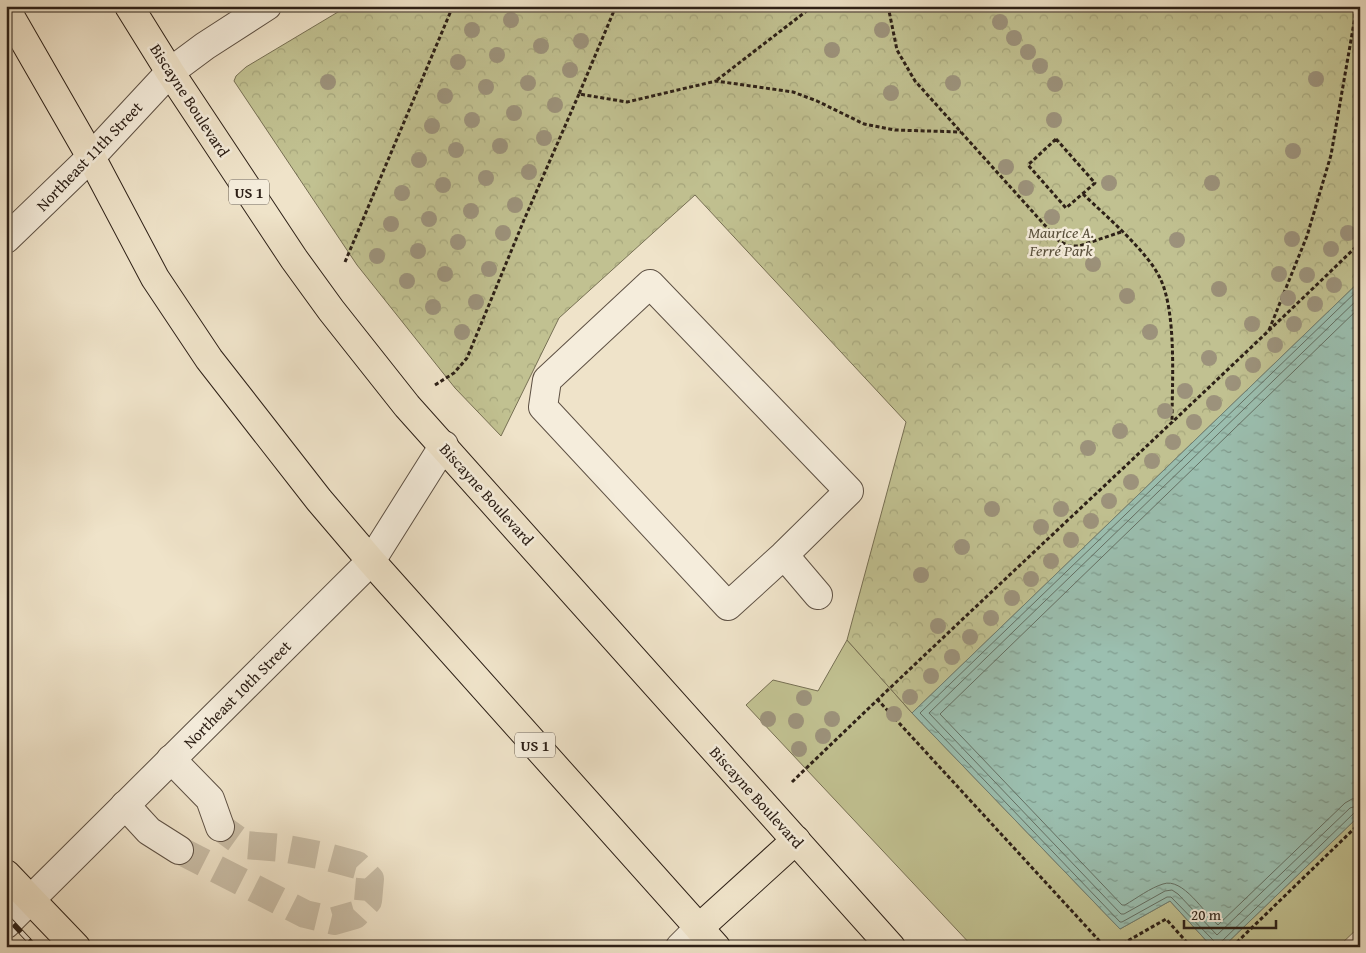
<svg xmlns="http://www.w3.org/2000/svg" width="1366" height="953" font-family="'Gentium Book Plus',serif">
	<defs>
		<pattern id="park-crowns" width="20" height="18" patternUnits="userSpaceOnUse" patternTransform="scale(1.25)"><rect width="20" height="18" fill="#c1c191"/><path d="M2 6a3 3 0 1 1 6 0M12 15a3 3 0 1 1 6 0" fill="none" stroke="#a6a67c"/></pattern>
		<pattern id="water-ripples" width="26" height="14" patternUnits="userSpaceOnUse" patternTransform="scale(1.25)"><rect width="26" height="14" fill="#9bbfb0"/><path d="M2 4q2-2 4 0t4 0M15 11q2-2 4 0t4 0" fill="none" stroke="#7f9b8e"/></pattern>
	</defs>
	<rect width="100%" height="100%" fill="#efe3c9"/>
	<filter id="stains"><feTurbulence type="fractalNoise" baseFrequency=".004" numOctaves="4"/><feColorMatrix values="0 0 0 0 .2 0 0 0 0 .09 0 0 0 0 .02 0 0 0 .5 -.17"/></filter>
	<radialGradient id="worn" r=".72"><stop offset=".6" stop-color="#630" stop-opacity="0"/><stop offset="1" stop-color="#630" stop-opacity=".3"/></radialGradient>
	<!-- grass -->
	<g fill="#c1c191" stroke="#777054">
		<path d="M 847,640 L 912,713 L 1120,929 L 1170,901 L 1212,947 L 973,947 L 746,705 L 773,680 L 818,691 Z"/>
		<path d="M 1360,815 L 1360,926 L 1338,947 L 1223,947 Z"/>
	</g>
	<!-- park -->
	<path fill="url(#park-crowns)" stroke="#777054" d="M 348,6 L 1360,6 L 1360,281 L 912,713 L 847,640 L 906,422 L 695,195 L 559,318 L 501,436 L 455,388 L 357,265 L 234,81 L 236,76 L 246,67 Z"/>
	<!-- water -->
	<path fill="url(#water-ripples)" stroke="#6f7f73" d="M 1360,281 L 1360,815 L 1223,947 L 1212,947 L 1170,901 L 1120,929 L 912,713 Z"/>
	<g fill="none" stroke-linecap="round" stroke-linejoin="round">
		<!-- shore -->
		<g stroke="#647064" stroke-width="1">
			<path d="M 1360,297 L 929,713 L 1121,914 L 1124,914 L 1165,891 L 1172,890 L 1178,894 L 1217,935 L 1350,808 L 1360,805"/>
			<path d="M 1360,307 L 940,714 L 1122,905 L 1125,905 C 1137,898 1150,888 1163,884 C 1183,877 1204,913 1218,925 L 1345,803 L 1352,799 L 1360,798"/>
			<path d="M 1215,947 L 1214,941 L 1171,897 L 1167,897 L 1122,922 L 1120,922 L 920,713 L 1360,288"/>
			<path d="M 1220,947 L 1222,941 L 1354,813 L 1360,812"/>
		</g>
		<!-- minor-tunnel -->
		<path stroke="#c8bca5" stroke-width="28" stroke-dasharray="28 14" stroke-linecap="butt" d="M 179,850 L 305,914 L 334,921 L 355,915 L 368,901 L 370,879 L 357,865 L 324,856 L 282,848 L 245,845 L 220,827"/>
		<!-- minor casing -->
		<g stroke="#5e5144" stroke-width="30">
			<g id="minor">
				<path d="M 6,239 L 91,157 L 170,72 L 205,46 L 267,6"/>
				<path d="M 784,555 L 849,491 L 650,284 L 547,380 L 543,407 L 728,606 L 784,555 L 818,595"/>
				<path d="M 171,759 L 210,799 L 220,827"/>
				<path d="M 125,805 L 149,831 L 179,850"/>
				<path d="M 6,924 L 371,561 L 444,445"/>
				<path d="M 680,947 L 699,928"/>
			</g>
		</g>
		<!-- major casing -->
		<g stroke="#2d2017" stroke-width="30">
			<g id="major">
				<path d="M 129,6 L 170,72 L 294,259 L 331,310 L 407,406 L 891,947"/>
				<path d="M 6,9 L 91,157 L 155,278 L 209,359 L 319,500 L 371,561 L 716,947"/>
				<path d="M 6,874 L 76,947"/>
				<path d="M 699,928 L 796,840"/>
			</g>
		</g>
		<!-- path -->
		<g stroke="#2d2017" stroke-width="3" stroke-dasharray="4 2.5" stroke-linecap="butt">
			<path d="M 616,6 L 579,94 L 627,102 L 716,81 L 793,92 L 817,101 L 864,124 L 895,130 L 961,132"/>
			<path d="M 888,6 L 897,50 L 915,81 L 1059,241 L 1069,246 L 1079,246 L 1121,232"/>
			<path d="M 717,80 L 813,6"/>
			<path d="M 1056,139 L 1095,183 L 1066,208 L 1028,165 Z"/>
			<path d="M 1083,194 C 1106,216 1147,251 1160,278 C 1177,313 1172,383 1172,423"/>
			<path d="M 345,262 L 453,6"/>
			<path d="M 1269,330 L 1307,236 L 1331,155 L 1355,17 L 1355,6"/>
			<path d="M 435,385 L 454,373 L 467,358 L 524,220 L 579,94"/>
			<path d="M 877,699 L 1105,947"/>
			<path d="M 792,782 C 980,600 1172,425 1360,243"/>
			<path d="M 1117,947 L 1166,919 L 1191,947"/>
			<path d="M 1232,947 L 1360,823"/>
		</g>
		<!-- minor -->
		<use href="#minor" stroke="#f5eddc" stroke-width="28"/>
		<!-- major -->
		<use href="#major" stroke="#efe3c9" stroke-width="28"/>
		<!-- rail casing -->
		<g stroke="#2d2017" stroke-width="5.5">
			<g id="rail">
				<path d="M 6,916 L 35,947"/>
				<path d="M 6,942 L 11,947"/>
			</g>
		</g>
		<!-- rail -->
		<use href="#rail" stroke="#f5eddc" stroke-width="4" stroke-dasharray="11" stroke-linecap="butt"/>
	</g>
	<!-- trees -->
	<g fill="#9c927b">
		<circle cx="511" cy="20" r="8"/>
		<circle cx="1000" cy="22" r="8"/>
		<circle cx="472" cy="30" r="8"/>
		<circle cx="882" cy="30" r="8"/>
		<circle cx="1014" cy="38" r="8"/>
		<circle cx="581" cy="41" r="8"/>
		<circle cx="541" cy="46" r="8"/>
		<circle cx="832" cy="50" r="8"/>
		<circle cx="1028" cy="52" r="8"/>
		<circle cx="497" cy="55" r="8"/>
		<circle cx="458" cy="62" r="8"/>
		<circle cx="1040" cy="66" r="8"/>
		<circle cx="570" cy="70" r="8"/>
		<circle cx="1316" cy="79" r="8"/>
		<circle cx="328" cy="82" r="8"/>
		<circle cx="528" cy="83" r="8"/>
		<circle cx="953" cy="83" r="8"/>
		<circle cx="1055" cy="84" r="8"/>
		<circle cx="486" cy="87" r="8"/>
		<circle cx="891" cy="93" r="8"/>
		<circle cx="445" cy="96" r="8"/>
		<circle cx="555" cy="105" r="8"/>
		<circle cx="514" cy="113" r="8"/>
		<circle cx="472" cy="120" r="8"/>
		<circle cx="1054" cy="120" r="8"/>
		<circle cx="432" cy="126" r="8"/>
		<circle cx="544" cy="138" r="8"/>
		<circle cx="500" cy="146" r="8"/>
		<circle cx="456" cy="150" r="8"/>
		<circle cx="1293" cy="151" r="8"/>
		<circle cx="419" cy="160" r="8"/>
		<circle cx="1006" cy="167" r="8"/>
		<circle cx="529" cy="172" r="8"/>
		<circle cx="486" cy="178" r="8"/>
		<circle cx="1109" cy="183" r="8"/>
		<circle cx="1212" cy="183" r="8"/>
		<circle cx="443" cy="185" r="8"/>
		<circle cx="1026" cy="188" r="8"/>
		<circle cx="402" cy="193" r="8"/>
		<circle cx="515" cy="205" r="8"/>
		<circle cx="471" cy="211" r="8"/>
		<circle cx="1052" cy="217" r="8"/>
		<circle cx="429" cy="219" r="8"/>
		<circle cx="391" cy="224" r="8"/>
		<circle cx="503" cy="233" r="8"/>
		<circle cx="1348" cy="233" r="8"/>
		<circle cx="1292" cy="239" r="8"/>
		<circle cx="1177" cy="240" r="8"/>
		<circle cx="458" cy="242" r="8"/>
		<circle cx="1331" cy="249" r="8"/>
		<circle cx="418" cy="251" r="8"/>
		<circle cx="377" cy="256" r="8"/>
		<circle cx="1093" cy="264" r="8"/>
		<circle cx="489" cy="269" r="8"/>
		<circle cx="445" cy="274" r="8"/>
		<circle cx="1279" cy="274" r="8"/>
		<circle cx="1307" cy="275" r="8"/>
		<circle cx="407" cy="281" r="8"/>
		<circle cx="1334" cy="285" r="8"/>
		<circle cx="1219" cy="289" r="8"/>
		<circle cx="1127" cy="296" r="8"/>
		<circle cx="1288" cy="298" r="8"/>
		<circle cx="476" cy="302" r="8"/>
		<circle cx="1315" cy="304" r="8"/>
		<circle cx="433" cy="307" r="8"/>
		<circle cx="1252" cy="324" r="8"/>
		<circle cx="1294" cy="324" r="8"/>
		<circle cx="462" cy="332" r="8"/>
		<circle cx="1150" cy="332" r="8"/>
		<circle cx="1275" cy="345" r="8"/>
		<circle cx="1209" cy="358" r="8"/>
		<circle cx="1253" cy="365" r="8"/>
		<circle cx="1233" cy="383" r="8"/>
		<circle cx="1185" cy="391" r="8"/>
		<circle cx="1214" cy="403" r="8"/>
		<circle cx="1165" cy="411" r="8"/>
		<circle cx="1194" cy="422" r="8"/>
		<circle cx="1120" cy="431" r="8"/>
		<circle cx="1173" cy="442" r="8"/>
		<circle cx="1088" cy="448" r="8"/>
		<circle cx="1152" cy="461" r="8"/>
		<circle cx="1131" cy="482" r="8"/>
		<circle cx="1109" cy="501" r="8"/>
		<circle cx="992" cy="509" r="8"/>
		<circle cx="1061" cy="509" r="8"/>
		<circle cx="1091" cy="521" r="8"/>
		<circle cx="1041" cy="527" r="8"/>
		<circle cx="1071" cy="540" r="8"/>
		<circle cx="962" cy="547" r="8"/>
		<circle cx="1051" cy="561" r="8"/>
		<circle cx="921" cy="575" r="8"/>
		<circle cx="1031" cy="579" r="8"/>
		<circle cx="1012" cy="598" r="8"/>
		<circle cx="991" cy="618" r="8"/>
		<circle cx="938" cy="626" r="8"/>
		<circle cx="970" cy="637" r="8"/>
		<circle cx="952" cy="657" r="8"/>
		<circle cx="931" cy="676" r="8"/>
		<circle cx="910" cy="697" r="8"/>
		<circle cx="804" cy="698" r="8"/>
		<circle cx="894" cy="714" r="8"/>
		<circle cx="768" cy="719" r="8"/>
		<circle cx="832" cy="719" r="8"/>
		<circle cx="796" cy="721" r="8"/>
		<circle cx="823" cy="736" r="8"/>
		<circle cx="799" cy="749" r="8"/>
	</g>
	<g text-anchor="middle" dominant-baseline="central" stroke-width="5" stroke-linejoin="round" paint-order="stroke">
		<!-- shield labels -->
		<g fill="#f5eddc" stroke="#695e52" stroke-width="1">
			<rect x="229" y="179.5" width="40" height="25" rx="4"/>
			<rect x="515" y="732.5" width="40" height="25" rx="4"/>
		</g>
		<g font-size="15" font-weight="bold" fill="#2d2017">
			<text x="249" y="192">US 1</text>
			<text x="535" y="745">US 1</text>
		</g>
		<!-- street labels -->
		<g font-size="16" fill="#2d2017" stroke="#f5eddc">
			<text transform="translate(190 100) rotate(57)">Biscayne Boulevard</text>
			<text transform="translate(89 156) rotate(-46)">Northeast 11th Street</text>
			<text transform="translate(487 494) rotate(48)">Biscayne Boulevard</text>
			<text transform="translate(237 694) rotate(-45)">Northeast 10th Street</text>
			<text transform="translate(757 797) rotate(48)">Biscayne Boulevard</text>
		</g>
		<!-- park labels -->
		<g font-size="16" font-style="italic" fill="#59503c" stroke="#f5eddc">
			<text x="1061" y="232">Maurice A.<tspan x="1061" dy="18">Ferré Park</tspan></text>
		</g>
	</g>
	<!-- margin -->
	<rect width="1366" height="953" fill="none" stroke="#efe3c9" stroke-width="25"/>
	<rect x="8" y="8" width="1351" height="938" fill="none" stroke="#2d2017" stroke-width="2.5"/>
	<rect x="12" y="12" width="1341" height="928" fill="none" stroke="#2d2017"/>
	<!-- scale -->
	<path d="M1184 920v8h92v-8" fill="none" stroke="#2d2017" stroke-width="2.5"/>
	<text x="1191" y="920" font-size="15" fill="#2d2017" stroke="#f5eddc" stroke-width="4" paint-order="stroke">20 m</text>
	<rect width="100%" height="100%" filter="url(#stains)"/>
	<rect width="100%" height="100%" fill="url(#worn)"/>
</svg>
